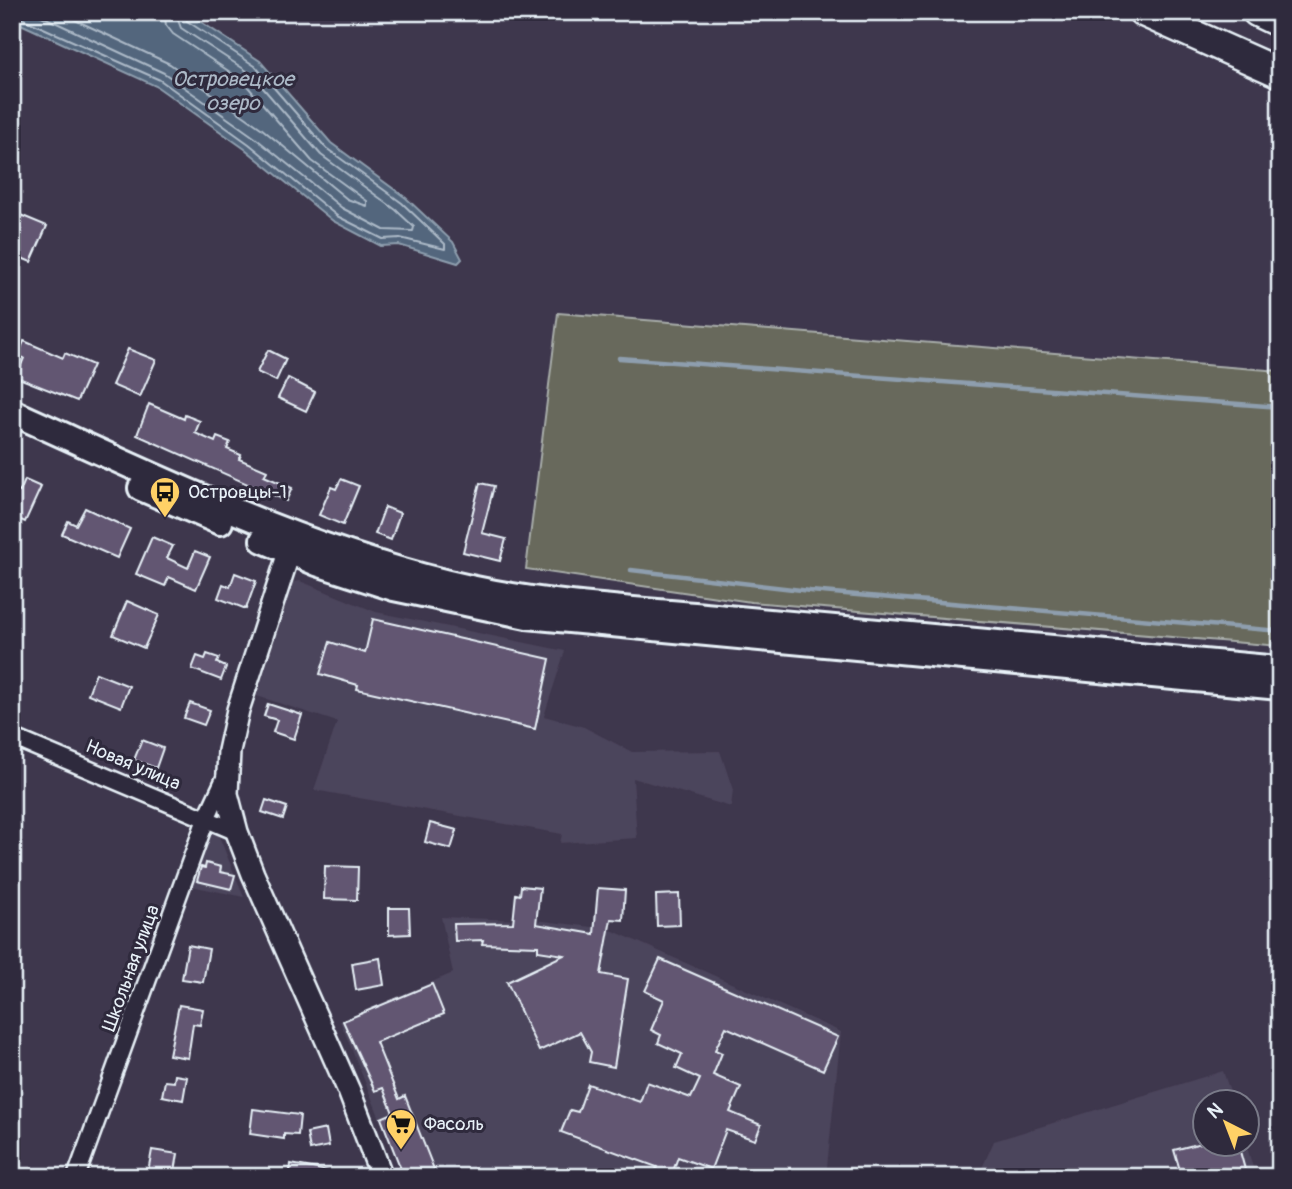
<svg xmlns="http://www.w3.org/2000/svg" width="1292" height="1189" font-family="Pangolin,sans-serif">
	<rect width="100%" height="100%" fill="#3e374d"/>
	<filter id="ink" filterUnits="userSpaceOnUse"><feTurbulence type="fractalNoise" baseFrequency=".0143" numOctaves="2"/><feDisplacementMap in="SourceGraphic" scale="14" xChannelSelector="R" yChannelSelector="G"/><feConvolveMatrix kernelMatrix="1 2 1 2 8 2 1 2 1" color-interpolation-filters="sRGB"/></filter>
	<g filter="url(#ink)">
		<!-- built -->
		<g fill="#4c445b">
			<path d="M 300,581 L 376,612 L 565,651 L 544,716 L 584,727 L 632,752 L 720,751 L 733,790 L 731,807 L 633,778 L 637,838 L 560,843 L 562,834 L 314,790 L 337,722 L 257,696 L 293,582 Z"/>
			<path d="M 210,827 L 216,829 L 244,897 L 191,886 Z"/>
			<path d="M 441,917 L 543,921 L 609,929 L 841,1032 L 826,1177 L 404,1177 L 340,1021 L 453,973 Z"/>
			<path d="M 1223,1071 L 1233,1101 L 1204,1102 L 1204,1144 L 1246,1144 L 1256,1177 L 978,1177 L 994,1141 Z"/>
		</g>
		<!-- green -->
		<path fill="#68695b" stroke="#a8adaa" stroke-width="2" d="M 558,313 L 1280,371 L 1280,646 L 751,602 L 526,569 Z"/>
		<!-- water -->
		<path fill="#52667d" stroke="#8e9eae" stroke-width="2" d="M 12,12 L 186,12 L 260,61 L 331,143 L 406,198 L 453,242 L 462,259 L 458,263 L 399,245 L 381,246 L 333,221 L 245,149 L 156,86 L 12,20 Z"/>
		<g fill="none" stroke-linecap="round" stroke-linejoin="round">
			<!-- shore -->
			<g stroke="#acb9c7" stroke-width="2">
				<path d="M 33,12 L 164,73 L 254,137 L 342,208 L 384,230 L 413,231 L 414,227 L 396,210 L 321,155 L 250,73 L 181,28 L 175,12"/>
				<path d="M 58,12 L 170,64 L 261,128 L 347,199 L 367,206 L 367,201 L 312,161 L 242,80 L 173,34 L 166,25 L 164,12"/>
				<path d="M 12,14 L 160,80 L 249,144 L 337,216 L 383,239 L 400,238 L 445,249 L 445,244 L 402,203 L 326,148 L 255,66 L 187,21 L 184,12"/>
			</g>
			<!-- stream -->
			<g stroke="#8e9eae" stroke-width="4.5">
				<path d="M 619,358 L 1280,407"/>
				<path d="M 631,570 L 810,591 L 1280,631"/>
			</g>
		</g>
		<!-- building -->
		<g fill="#625672" stroke="#e8f1f8" stroke-width="2">
			<path d="M 18,214 L 47,226 L 31,262 L 12,254 L 12,228 Z"/>
			<path d="M 24,341 L 63,358 L 65,353 L 93,365 L 77,401 L 16,377 L 24,358 L 18,356 Z"/>
			<path d="M 128,349 L 156,360 L 140,397 L 112,385 Z"/>
			<path d="M 268,350 L 286,359 L 276,381 L 257,372 Z"/>
			<path d="M 288,378 L 315,392 L 306,411 L 278,398 Z"/>
			<path d="M 149,404 L 184,419 L 185,415 L 200,421 L 195,433 L 215,442 L 217,437 L 230,442 L 227,449 L 241,455 L 239,459 L 267,471 L 264,476 L 292,488 L 286,501 L 137,435 Z"/>
			<path d="M 341,479 L 359,486 L 343,525 L 319,515 L 331,487 L 336,489 Z"/>
			<path d="M 25,480 L 41,487 L 25,522 L 12,516 L 12,489 L 20,492 Z"/>
			<path d="M 480,483 L 494,486 L 482,533 L 506,539 L 500,561 L 463,552 Z"/>
			<path d="M 385,507 L 400,513 L 391,540 L 375,534 Z"/>
			<path d="M 85,508 L 130,529 L 117,558 L 62,534 L 68,521 L 76,525 Z"/>
			<path d="M 152,537 L 173,546 L 167,558 L 188,568 L 195,551 L 210,557 L 196,589 L 169,577 L 165,586 L 136,574 Z"/>
			<path d="M 235,573 L 256,581 L 246,609 L 218,598 L 223,584 L 230,587 Z"/>
			<path d="M 127,601 L 159,615 L 144,648 L 113,635 Z"/>
			<path d="M 373,619 L 550,659 L 535,729 L 357,689 L 358,685 L 320,674 L 330,642 L 365,653 Z"/>
			<path d="M 207,654 L 219,658 L 217,663 L 226,667 L 221,680 L 192,669 L 197,656 L 205,659 Z"/>
			<path d="M 96,673 L 129,686 L 121,707 L 88,694 Z"/>
			<path d="M 190,703 L 210,710 L 204,725 L 184,718 Z"/>
			<path d="M 268,704 L 302,715 L 294,739 L 273,732 L 277,720 L 264,716 Z"/>
			<path d="M 142,740 L 163,748 L 156,768 L 134,760 Z"/>
			<path d="M 266,800 L 287,807 L 283,819 L 262,812 Z"/>
			<path d="M 430,823 L 457,830 L 451,849 L 425,842 Z"/>
			<path d="M 206,863 L 221,867 L 220,872 L 235,875 L 231,889 L 197,881 L 201,867 L 205,868 Z"/>
			<path d="M 325,866 L 358,867 L 357,900 L 324,899 Z"/>
			<path d="M 521,886 L 540,888 L 536,924 L 594,934 L 598,888 L 625,890 L 623,920 L 611,919 L 601,974 L 628,979 L 614,1067 L 589,1062 L 591,1052 L 580,1032 L 539,1051 L 507,982 L 564,955 L 538,951 L 538,946 L 482,944 L 483,940 L 455,941 L 454,924 L 513,923 L 516,894 L 520,895 Z"/>
			<path d="M 679,894 L 680,925 L 657,926 L 656,895 Z"/>
			<path d="M 389,908 L 409,908 L 410,934 L 389,935 Z"/>
			<path d="M 188,945 L 209,949 L 203,982 L 182,979 Z"/>
			<path d="M 380,958 L 384,985 L 356,990 L 352,963 Z"/>
			<path d="M 660,959 L 838,1037 L 823,1070 L 726,1027 L 715,1050 L 722,1053 L 713,1075 L 741,1087 L 730,1112 L 761,1125 L 755,1140 L 726,1130 L 711,1169 L 678,1157 L 671,1177 L 653,1177 L 657,1167 L 561,1132 L 570,1110 L 578,1112 L 588,1084 L 640,1102 L 647,1082 L 691,1098 L 700,1079 L 676,1068 L 682,1054 L 658,1043 L 661,1035 L 651,1030 L 664,1000 L 645,991 Z"/>
			<path d="M 432,984 L 444,1014 L 376,1042 L 399,1099 L 405,1096 L 437,1177 L 404,1177 L 381,1118 L 393,1113 L 383,1088 L 375,1091 L 343,1021 Z"/>
			<path d="M 179,1005 L 203,1009 L 200,1025 L 193,1024 L 188,1058 L 169,1055 Z"/>
			<path d="M 175,1075 L 187,1077 L 183,1100 L 162,1096 L 165,1081 L 174,1082 Z"/>
			<path d="M 253,1109 L 300,1115 L 298,1135 L 284,1134 L 284,1139 L 250,1134 Z"/>
			<path d="M 326,1129 L 329,1146 L 310,1150 L 307,1133 Z"/>
			<path d="M 1205,1142 L 1238,1144 L 1247,1177 L 1182,1177 L 1174,1150 Z"/>
			<path d="M 152,1150 L 178,1154 L 174,1177 L 147,1177 Z"/>
			<path d="M 291,1164 L 328,1171 L 327,1177 L 289,1177 Z"/>
		</g>
		<g fill="none" stroke-linecap="round" stroke-linejoin="round">
			<!-- street casing -->
			<g stroke="#e8f1f8" stroke-width="21">
				<g id="street">
					<path d="M 12,737 L 237,832"/>
					<path d="M 76,1177 L 206,819 L 226,776"/>
				</g>
			</g>
			<!-- secondary casing -->
			<g stroke="#e8f1f8" stroke-width="26">
				<path id="secondary" d="M 294,537 L 238,710 L 229,751 L 227,794 L 237,832 L 253,874 L 349,1091 L 382,1177"/>
			</g>
			<!-- primary casing -->
			<g stroke="#e8f1f8" stroke-width="30">
				<g id="primary">
					<path d="M 12,412 C 161,479 310,553 470,588 C 557,607 649,610 738,619 C 918,637 1099,652 1280,669"/>
					<path d="M 141,488 L 220,522"/>
					<path d="M 263,540 L 317,563 L 394,588 L 527,616 L 1280,687"/>
				</g>
			</g>
			<!-- highway casing -->
			<g stroke="#e8f1f8" stroke-width="33">
				<g id="highway">
					<path d="M 1143,12 L 1280,73"/>
					<path d="M 1257,12 L 1280,23"/>
				</g>
			</g>
			<!-- street -->
			<use href="#street" stroke="#2f2a3d" stroke-width="16"/>
			<!-- secondary -->
			<use href="#secondary" stroke="#2f2a3d" stroke-width="21"/>
			<!-- primary -->
			<use href="#primary" stroke="#2f2a3d" stroke-width="24"/>
			<!-- highway -->
			<use href="#highway" stroke="#2f2a3d" stroke-width="28"/>
		</g>
	</g>
	<!-- icons -->
	<defs>
		<g id="bus-pin" transform="scale(1.575)"><path d="M0 17L-7.5 6A9.5 9.5 0 1 1 7.5 6Z" fill="#ffd166" stroke="#2f2a3d"/><path d="M-5-6H5V4H4V6H2V4H-2V6H-4V4H-5ZM-3.5-4V0h7V-4ZM-3.5 1.2v1.5H-2V1.2ZM2 1.2v1.5H3.5V1.2Z" fill="#111"/></g>
		<g id="supermarket-pin" transform="scale(1.575)"><path d="M0 17L-7.5 6A9.5 9.5 0 1 1 7.5 6Z" fill="#ffd166" stroke="#2f2a3d"/><path d="M-6-5.5h2.5l.6 2H6L4.5 2H-2.5L-4.4-4H-6ZM-1.5 3.2a1.3 1.3 0 1 0 .1 0ZM3 3.2a1.3 1.3 0 1 0 .1 0Z" fill="#111"/></g>
	</defs>
	<g fill-rule="evenodd">
		<use href="#bus-pin" x="165" y="492"/>
		<use href="#supermarket-pin" x="401" y="1124"/>
	</g>
	<g text-anchor="middle" dominant-baseline="central" stroke-width="6" stroke-linejoin="round" paint-order="stroke">
		<!-- poi labels -->
		<g font-size="19" fill="#e8f1f8" stroke="#2f2a3d" text-anchor="start">
			<text x="188" y="492">Островцы-1</text>
			<text x="424" y="1124">Фасоль</text>
		</g>
		<!-- street labels -->
		<g font-size="19" fill="#e8f1f8" stroke="#2f2a3d">
			<text transform="translate(133 765) rotate(23)">Новая улица</text>
			<text transform="translate(131 968) rotate(-70)">Школьная улица</text>
		</g>
		<!-- water labels -->
		<g font-size="21" font-style="italic" fill="#acb9c7" stroke="#2f2a3d">
			<text x="233" y="79">Островецкое<tspan x="233" dy="24">озеро</tspan></text>
		</g>
	</g>
	<!-- margin -->
	<rect width="1292" height="1189" fill="none" stroke="#2f2a3d" stroke-width="42"/>
	<rect x="21" y="21" width="1250" height="1147" fill="none" stroke="#e8f1f8" stroke-width="2.5" filter="url(#ink)"/>
	<!-- north arrow -->
	<g transform="translate(1226 1123) rotate(318)"><circle r="33" fill="#2f2a3d" stroke="#797a88" stroke-width="2"/>
	<path d="M0-5L12 26L0 18L-12 26Z" fill="#ffd166"/>
	<text y="-10" font-size="19" font-weight="bold" text-anchor="middle" fill="#e8f1f8">N</text>
	</g>
</svg>
